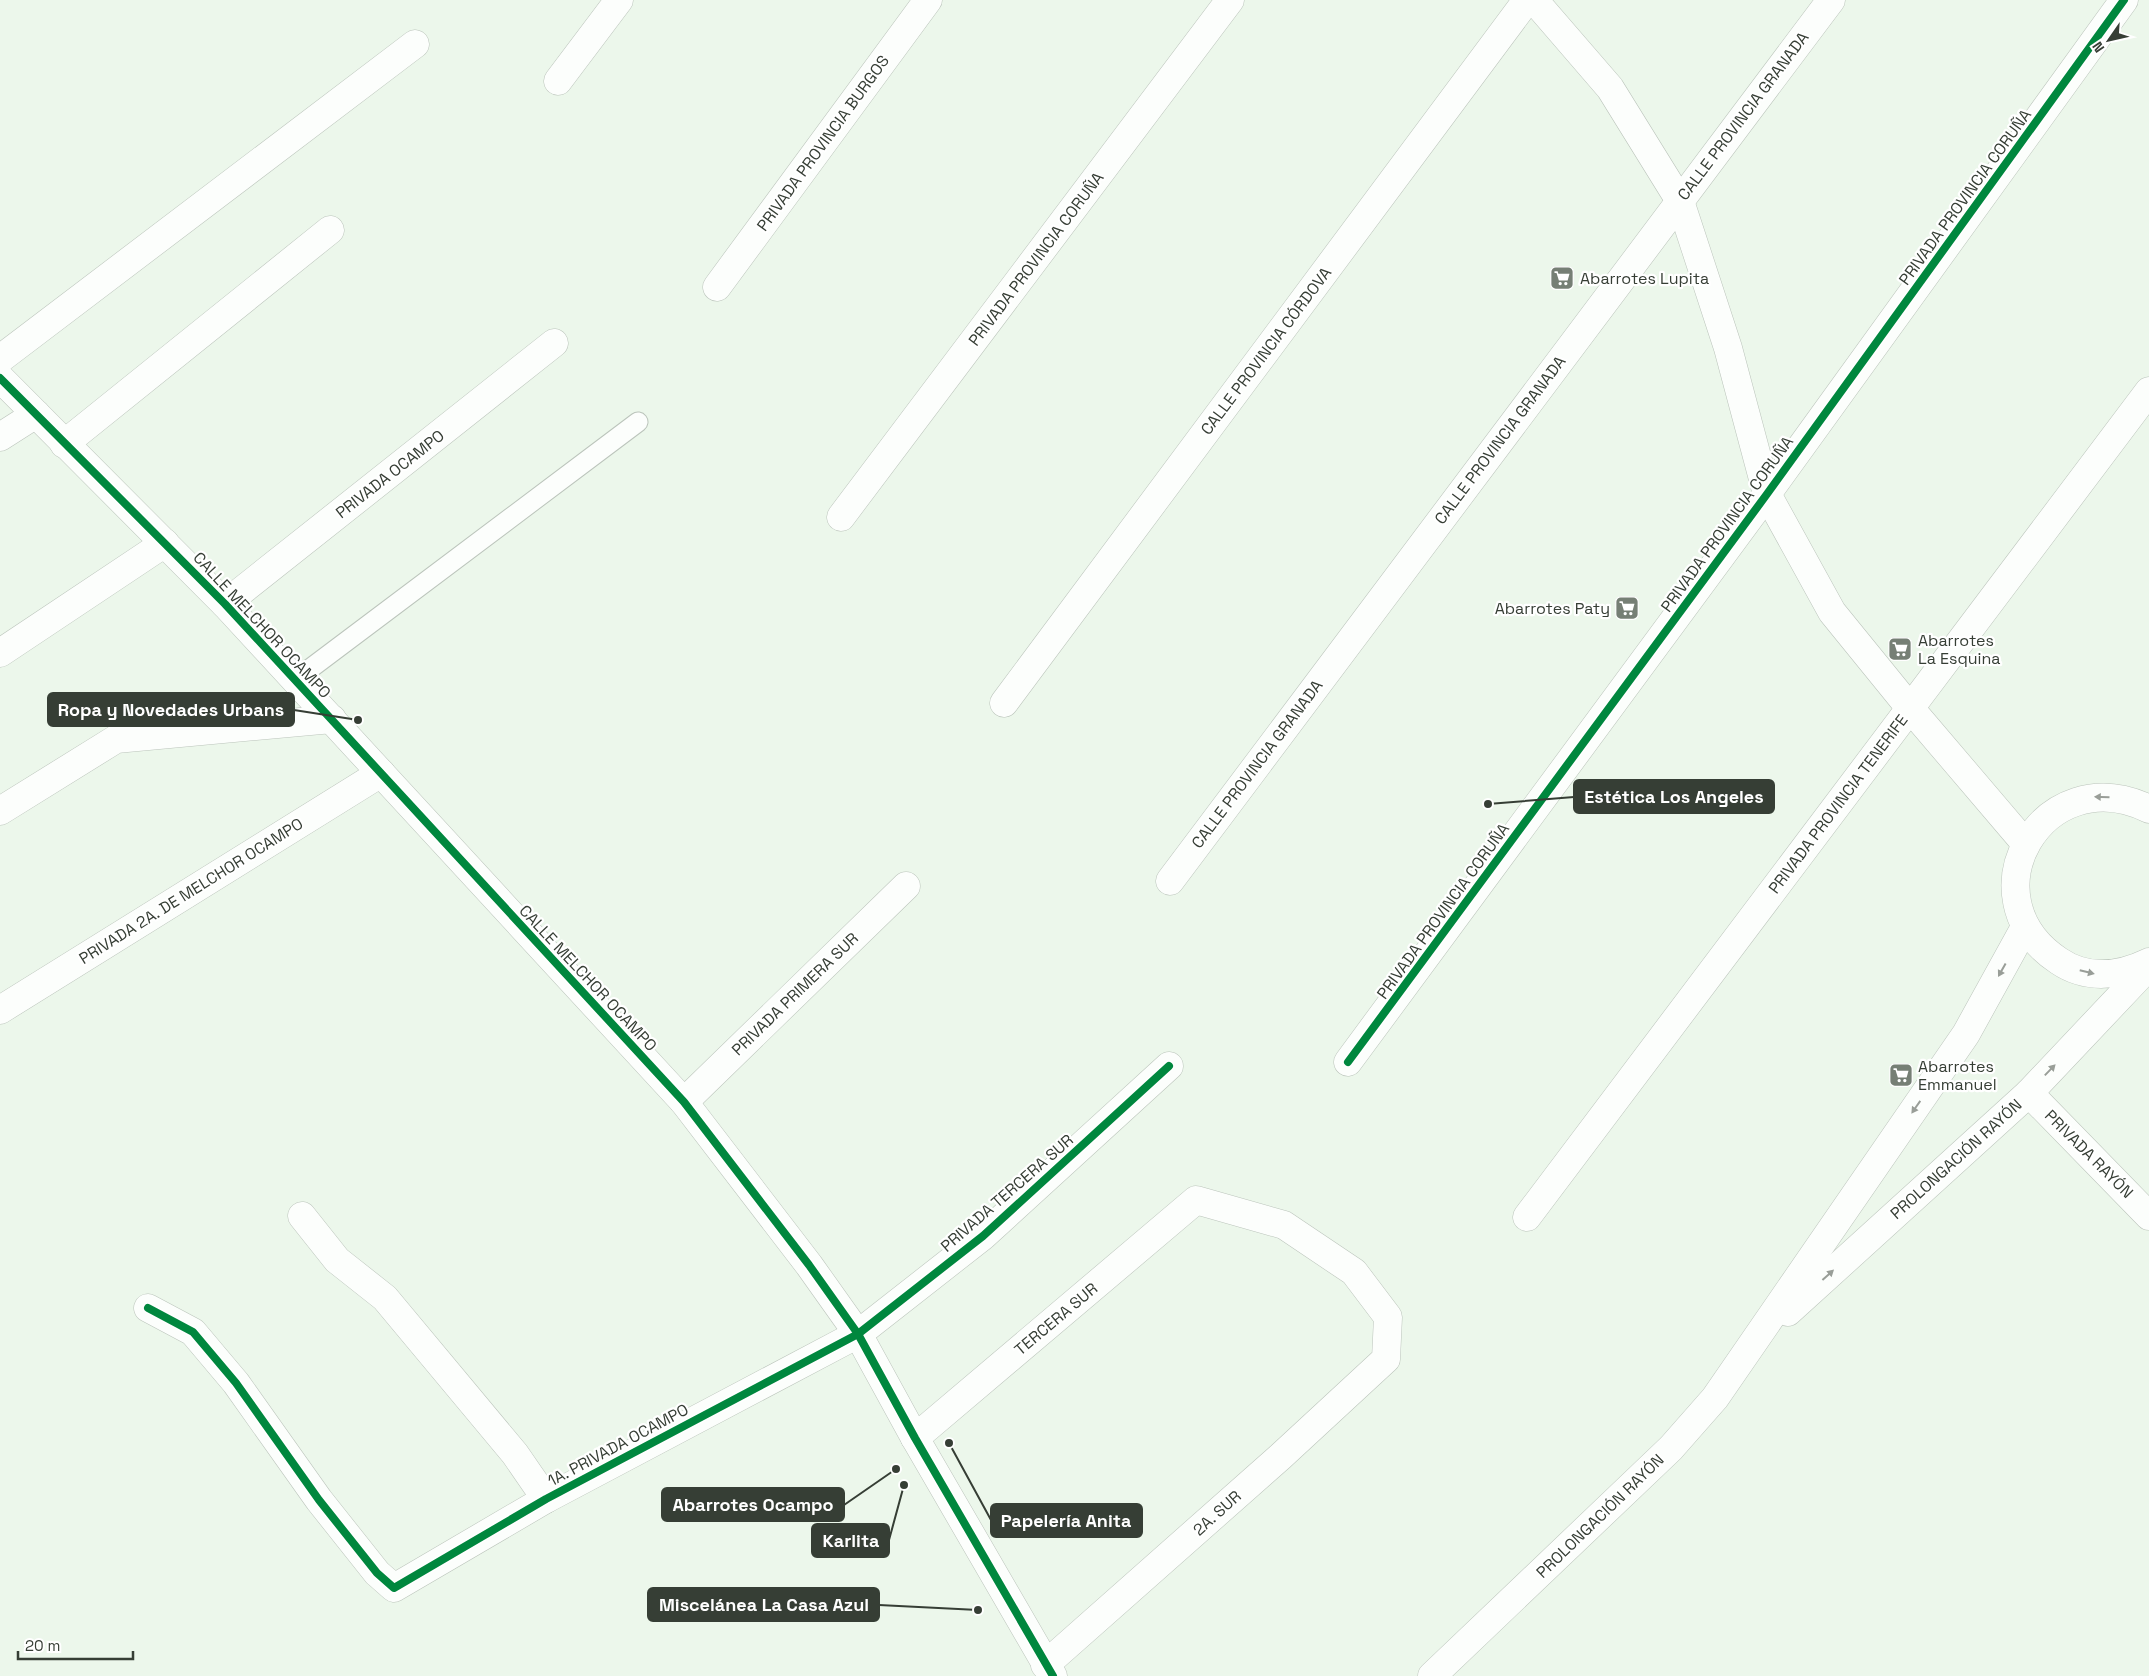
<svg xmlns="http://www.w3.org/2000/svg" width="2149" height="1676" font-family="'Space Grotesk',sans-serif">
	<rect width="100%" height="100%" fill="#ecf7eb"/>
	<g fill="none" stroke-linecap="round" stroke-linejoin="round">
		<!-- service casing -->
		<g stroke="#bbc4bb" stroke-width="21">
			<path id="service" d="M 295,680 L 638,422"/>
		</g>
		<!-- minor casing -->
		<g stroke="#bbc4bb" stroke-width="29">
			<g id="minor">
				<path d="M 1534,0 L 1610,88 L 1680,201 L 1728,348 L 1767,494 L 1832,612 L 1910,708 L 2025,843"/>
				<path d="M 558,81 L 619,0"/>
				<path d="M 717,287 L 928,0"/>
				<path d="M 0,359 L 415,44"/>
				<path d="M 0,437 L 36,414"/>
				<path d="M 64,444 L 330,230"/>
				<path d="M 841,517 L 1230,0"/>
				<path d="M 225,604 L 554,343"/>
				<path d="M 0,653 L 165,543"/>
				<path d="M 1004,703 L 1527,0"/>
				<path d="M 2149,809 C 2043,757 1962,897 2059,961 C 2087,980 2120,976 2149,962"/>
				<path d="M 0,811 L 116,739 L 332,719"/>
				<path d="M 1170,881 L 1831,0"/>
				<path d="M 0,1010 L 381,773"/>
				<path d="M 1348,1062 L 1767,494 L 2124,0"/>
				<path d="M 2029,1093 L 2149,1216"/>
				<path d="M 684,1102 L 906,886"/>
				<path d="M 302,1216 L 337,1260 L 385,1298 L 515,1454 L 546,1499"/>
				<path d="M 1527,1217 L 2149,391"/>
				<path d="M 148,1308 L 193,1332 L 236,1383 L 319,1500 L 377,1573 L 394,1588 L 546,1499 L 858,1334 L 983,1236 L 1169,1066"/>
				<path d="M 1788,1312 L 2029,1093 L 2149,966"/>
				<path d="M 915,1438 L 1196,1200 L 1284,1225 L 1354,1272 L 1388,1317 L 1386,1359 L 1280,1457 L 1045,1665"/>
				<path d="M 1432,1676 L 1671,1448 L 1715,1398 L 1966,1034 L 2025,927"/>
			</g>
		</g>
		<!-- tertiary casing -->
		<g stroke="#bbc4bb" stroke-width="29">
			<path id="tertiary" d="M 0,378 L 225,604 L 684,1102 L 809,1265 L 858,1334 L 915,1438 L 1053,1676"/>
		</g>
		<!-- service -->
		<use href="#service" stroke="#fcfefc" stroke-width="19"/>
		<!-- minor -->
		<use href="#minor" stroke="#fcfefc" stroke-width="28"/>
		<!-- tertiary -->
		<use href="#tertiary" stroke="#fcfefc" stroke-width="28"/>
		<!-- cycleway casing -->
		<g stroke="#fff" stroke-width="11">
			<g id="cycleway">
				<path d="M 0,378 L 225,604 L 684,1102 L 809,1265 L 858,1334 L 915,1438 L 1053,1676"/>
				<path d="M 1348,1062 L 1767,494 L 2124,0"/>
				<path d="M 148,1308 L 193,1332 L 236,1383 L 319,1500 L 377,1573 L 394,1588 L 546,1499 L 858,1334 L 983,1236 L 1169,1066"/>
			</g>
		</g>
		<!-- cycleway -->
		<use href="#cycleway" stroke="#00873e" stroke-width="8"/>
	</g>
	<!-- one-way arrows -->
	<defs><path id="oneway-solid" d="M-6-.8H1V-3.2L6.5 0L1 3.2V.8H-6Z" transform="scale(1.25)"/></defs>
	<g fill="#999e98">
		<use href="#oneway-solid" transform="translate(2102 797) rotate(-178)"/>
		<use href="#oneway-solid" transform="translate(2002 970) rotate(119)"/>
		<use href="#oneway-solid" transform="translate(2087 972) rotate(14)"/>
		<use href="#oneway-solid" transform="translate(2050 1070) rotate(-46)"/>
		<use href="#oneway-solid" transform="translate(1916 1107) rotate(125)"/>
		<use href="#oneway-solid" transform="translate(1828 1275) rotate(-42)"/>
	</g>
	<!-- icons -->
	<defs>
		<g id="supermarket-square" transform="scale(1.25)"><rect x="-9" y="-9" width="18" height="18" rx="4" fill="#767f75" stroke="#fff"/><path d="M-6-5.5h2.5l.6 2H6L4.5 2H-2.5L-4.4-4H-6ZM-1.5 3.2a1.3 1.3 0 1 0 .1 0ZM3 3.2a1.3 1.3 0 1 0 .1 0Z" fill="#fff"/></g>
	</defs>
	<g fill-rule="evenodd">
		<use href="#supermarket-square" x="1562" y="278"/>
		<use href="#supermarket-square" x="1627" y="608"/>
		<use href="#supermarket-square" x="1900" y="649"/>
		<use href="#supermarket-square" x="1901" y="1075"/>
	</g>
	<g text-anchor="middle" dominant-baseline="central" stroke-width="4.5" stroke-linejoin="round" paint-order="stroke">
		<!-- street labels -->
		<g font-size="16" fill="#363e35" stroke="#fff">
			<text transform="translate(1743 116) rotate(-53)">CALLE PROVINCIA GRANADA</text>
			<text transform="translate(823 143) rotate(-54)">PRIVADA PROVINCIA BURGOS</text>
			<text transform="translate(1965 197) rotate(-54)">PRIVADA PROVINCIA CORUÑA</text>
			<text transform="translate(1036 259) rotate(-53)">PRIVADA PROVINCIA CORUÑA</text>
			<text transform="translate(1266 351) rotate(-53)">CALLE PROVINCIA CÓRDOVA</text>
			<text transform="translate(1500 440) rotate(-53)">CALLE PROVINCIA GRANADA</text>
			<text transform="translate(390 474) rotate(-38)">PRIVADA OCAMPO</text>
			<text transform="translate(1727 524) rotate(-54)">PRIVADA PROVINCIA CORUÑA</text>
			<text transform="translate(262 625) rotate(47)">CALLE MELCHOR OCAMPO</text>
			<text transform="translate(1257 764) rotate(-53)">CALLE PROVINCIA GRANADA</text>
			<text transform="translate(1838 804) rotate(-53)">PRIVADA PROVINCIA TENERIFE</text>
			<text transform="translate(191 891) rotate(-32)">PRIVADA 2A. DE MELCHOR OCAMPO</text>
			<text transform="translate(1443 911) rotate(-54)">PRIVADA PROVINCIA CORUÑA</text>
			<text transform="translate(588 978) rotate(47)">CALLE MELCHOR OCAMPO</text>
			<text transform="translate(795 994) rotate(-44)">PRIVADA PRIMERA SUR</text>
			<text transform="translate(2089 1154) rotate(45)">PRIVADA RAYÓN</text>
			<text transform="translate(1956 1159) rotate(-42)">PROLONGACIÓN RAYÓN</text>
			<text transform="translate(1007 1193) rotate(-41)">PRIVADA TERCERA SUR</text>
			<text transform="translate(1056 1319) rotate(-40)">TERCERA SUR</text>
			<text transform="translate(618 1445) rotate(-28)">1A. PRIVADA OCAMPO</text>
			<text transform="translate(1217 1513) rotate(-42)">2A. SUR</text>
			<text transform="translate(1600 1516) rotate(-44)">PROLONGACIÓN RAYÓN</text>
		</g>
		<!-- poi labels -->
		<g font-size="16" fill="#363e35" stroke="#fff" text-anchor="start">
			<text x="1580" y="278">Abarrotes Lupita</text>
			<text x="1610" y="608" text-anchor="end">Abarrotes Paty</text>
			<text x="1918" y="640">Abarrotes<tspan x="1918" dy="18">La Esquina</tspan></text>
			<text x="1918" y="1066">Abarrotes<tspan x="1918" dy="18">Emmanuel</tspan></text>
		</g>
	</g>
	<!-- callouts -->
	<path fill="none" stroke="#363e35" stroke-width="2" d="M358 720L294 710M1488 804L1574 797M896 1469L844 1505M949 1443L991 1520M904 1485L889 1540M978 1610L879 1605"/>
	<g fill="#363e35" stroke="#fff" stroke-width="2">
		<circle cx="358" cy="720" r="5"/>
		<circle cx="1488" cy="804" r="5"/>
		<circle cx="896" cy="1469" r="5"/>
		<circle cx="949" cy="1443" r="5"/>
		<circle cx="904" cy="1485" r="5"/>
		<circle cx="978" cy="1610" r="5"/>
	</g>
	<g fill="#363e35" stroke="#363e35" stroke-width="2">
		<rect x="48" y="693" width="246" height="33" rx="5"/>
		<rect x="1574" y="780" width="200" height="33" rx="5"/>
		<rect x="662" y="1488" width="182" height="33" rx="5"/>
		<rect x="991" y="1504" width="151" height="33" rx="5"/>
		<rect x="812" y="1524" width="77" height="33" rx="5"/>
		<rect x="648" y="1588" width="231" height="33" rx="5"/>
	</g>
	<g font-size="18" text-anchor="middle" font-weight="bold" fill="#fff">
		<text x="171" y="716">Ropa y Novedades Urbans</text>
		<text x="1674" y="803">Estética Los Angeles</text>
		<text x="753" y="1511">Abarrotes Ocampo</text>
		<text x="1066" y="1527">Papelería Anita</text>
		<text x="851" y="1547">Karlita</text>
		<text x="764" y="1611">Miscelánea La Casa Azul</text>
	</g>
	<!-- north arrow -->
	<g transform="translate(2109 40) rotate(236)" stroke="#ffffff" stroke-width="4" paint-order="stroke">
	<path d="M0-4L9 19L0 12L-9 19Z" fill="#363e35"/>
	<text y="-8" font-size="14" font-weight="bold" text-anchor="middle" fill="#363e35">N</text>
	</g>
	<!-- scale -->
	<path d="M18 1651v8h115v-8" fill="none" stroke="#363e35" stroke-width="2.5"/>
	<text x="25" y="1651" font-size="15" fill="#363e35" stroke="#ffffff" stroke-width="4" paint-order="stroke">20 m</text>
</svg>
